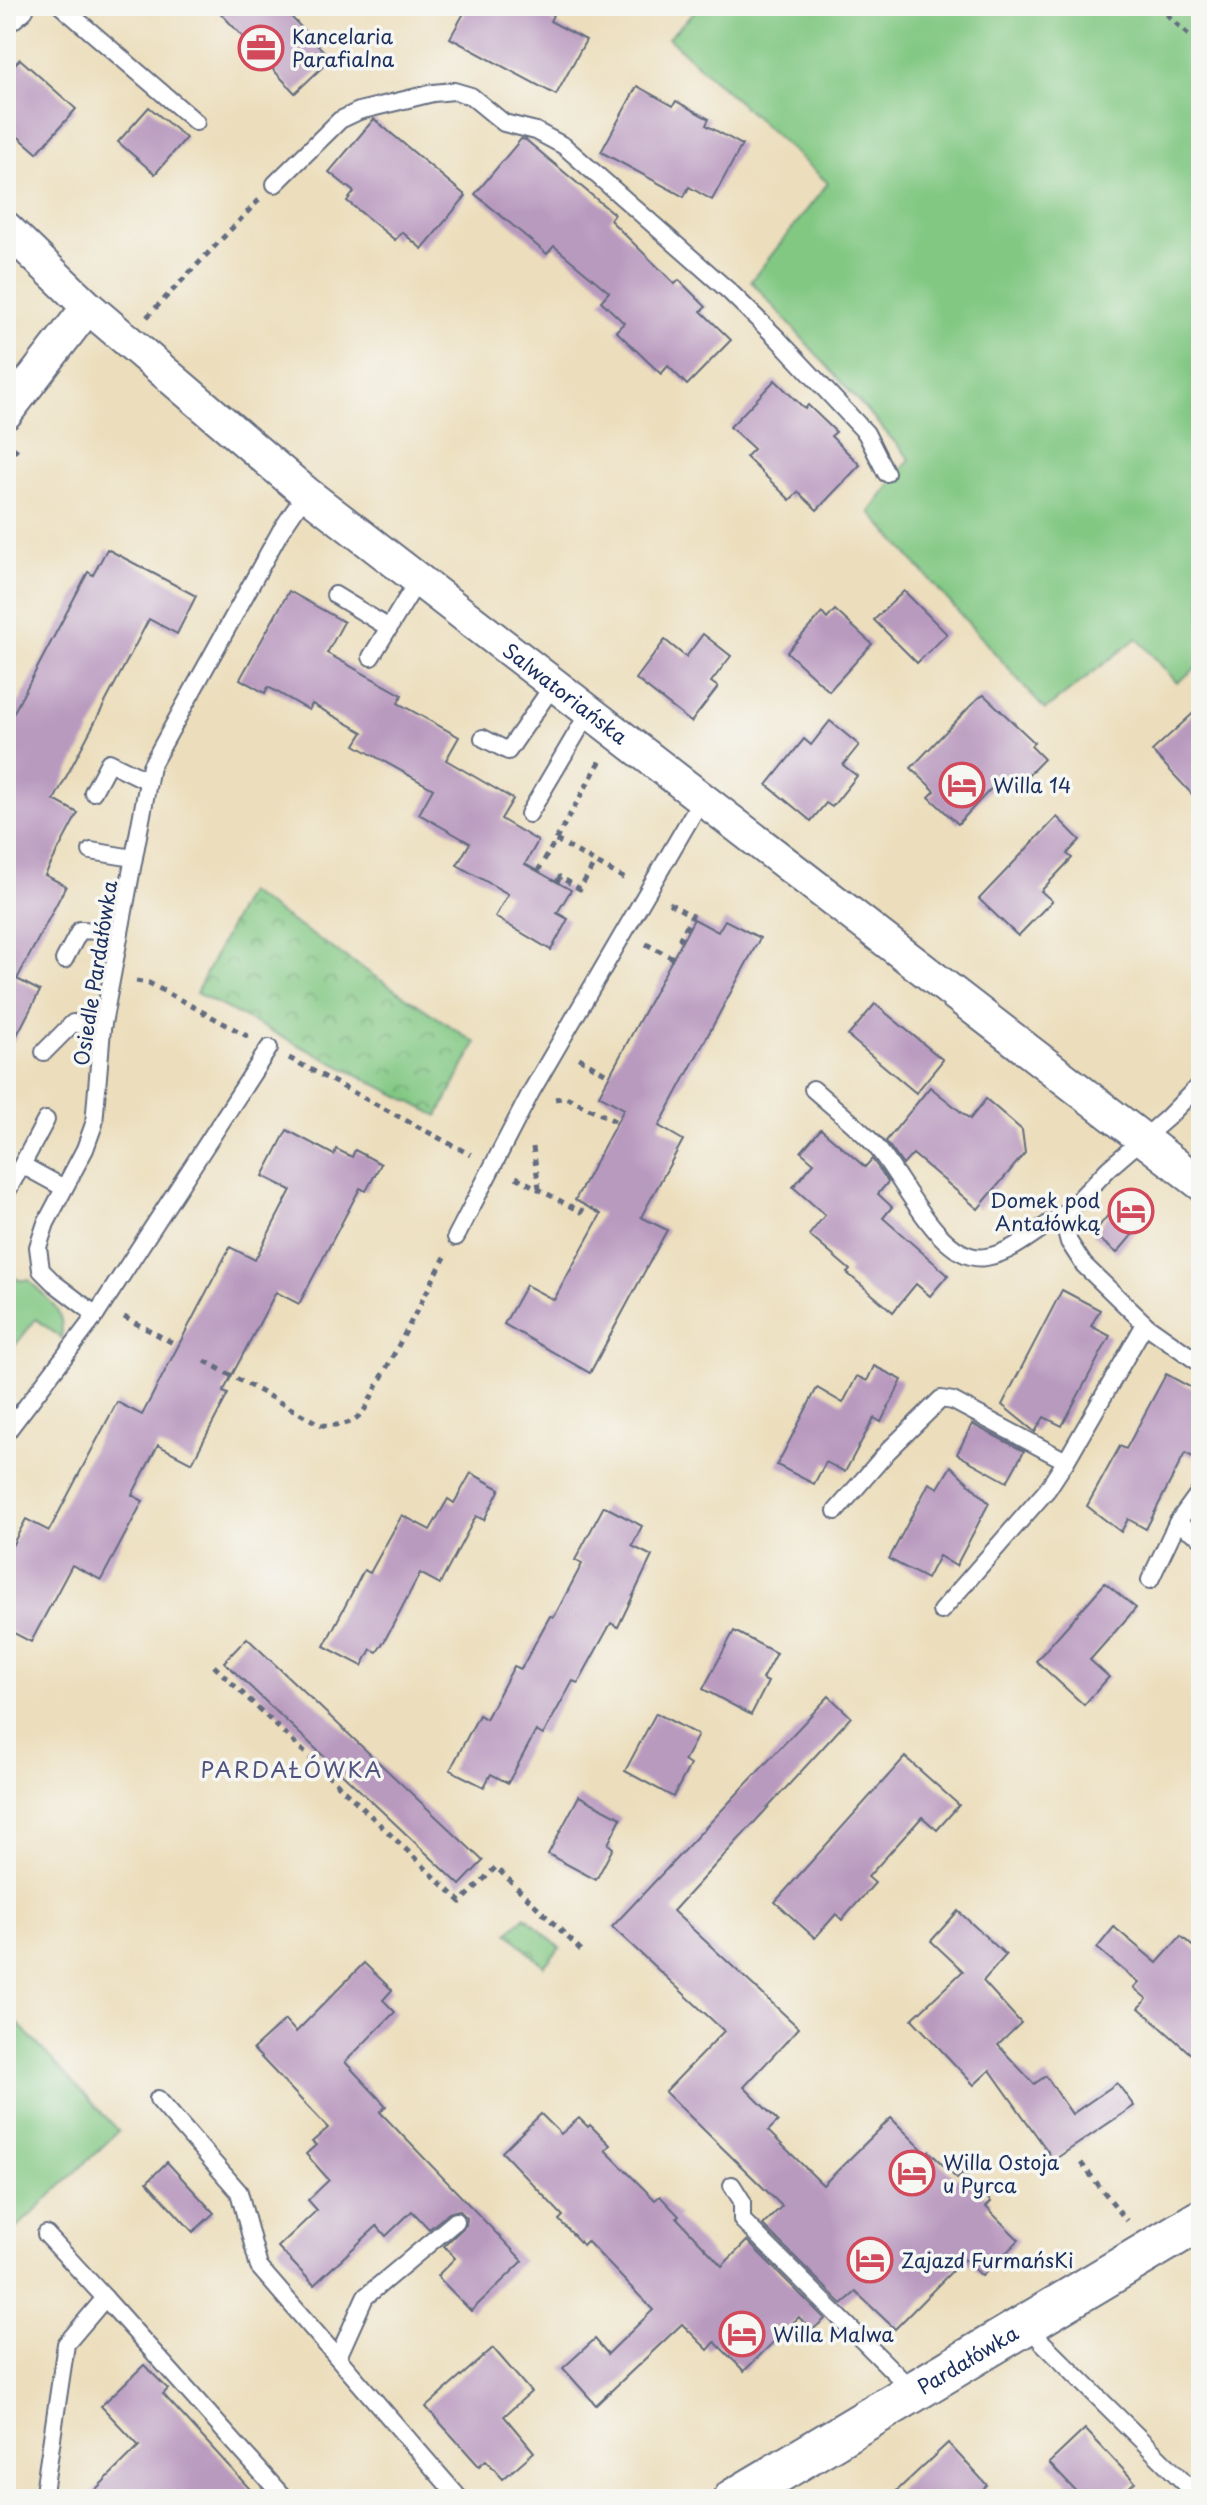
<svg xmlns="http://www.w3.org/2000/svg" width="1207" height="2505" font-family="'Playpen Sans',sans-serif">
	<defs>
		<pattern id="park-crowns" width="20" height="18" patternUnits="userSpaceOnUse" patternTransform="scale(2)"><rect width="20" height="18" fill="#82c883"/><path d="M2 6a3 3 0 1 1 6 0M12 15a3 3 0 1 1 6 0" fill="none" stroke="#6aa36e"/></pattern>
	</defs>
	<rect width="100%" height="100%" fill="#f6f6f2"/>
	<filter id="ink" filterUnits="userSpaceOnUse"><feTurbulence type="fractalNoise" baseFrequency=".0125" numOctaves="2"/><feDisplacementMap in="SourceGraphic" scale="16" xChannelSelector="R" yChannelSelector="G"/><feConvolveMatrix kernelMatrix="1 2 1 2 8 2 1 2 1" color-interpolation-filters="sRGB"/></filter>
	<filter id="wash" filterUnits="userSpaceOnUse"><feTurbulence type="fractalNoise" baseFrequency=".006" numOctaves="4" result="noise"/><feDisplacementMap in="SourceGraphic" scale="32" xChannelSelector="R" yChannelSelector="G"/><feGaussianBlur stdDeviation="1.8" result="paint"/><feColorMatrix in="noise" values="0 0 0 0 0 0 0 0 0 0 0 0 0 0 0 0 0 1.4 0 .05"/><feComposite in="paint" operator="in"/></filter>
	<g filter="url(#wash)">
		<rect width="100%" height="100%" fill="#ecdebc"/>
		<!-- grass -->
		<g fill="#82c883" stroke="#4e7c70" stroke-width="2">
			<path d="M 701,6 L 1201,6 L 1201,664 L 1177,683 L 1137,638 L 1045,710 L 870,512 L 910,459 L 751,281 L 828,183 L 668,38 Z"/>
			<path d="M 6,1272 L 19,1280 L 29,1280 C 45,1298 67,1309 61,1338 L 36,1319 L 6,1357 Z"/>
			<path d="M 6,2011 L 119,2131 L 6,2238 Z"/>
		</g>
		<!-- park -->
		<g fill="url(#park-crowns)" stroke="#4e7c70" stroke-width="2">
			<path d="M 247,892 L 476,1043 L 438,1116 L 196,993 Z"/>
			<path d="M 525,1916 L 560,1948 L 544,1966 L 508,1933 Z"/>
		</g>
		<g id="blocks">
			<!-- building -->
			<g fill="#b99abf">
				<path d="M 214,6 L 281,6 L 331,59 L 295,93 Z"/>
				<path d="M 468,6 L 536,6 L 553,15 L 550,21 L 586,40 L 556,95 L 450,38 Z"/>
				<path d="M 20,59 L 76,109 L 37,153 L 6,126 L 6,75 Z"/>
				<path d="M 637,86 L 673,106 L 676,101 L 709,119 L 706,125 L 742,145 L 712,200 L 689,187 L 684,197 L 601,152 Z"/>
				<path d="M 149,107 L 186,138 L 155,174 L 118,142 Z"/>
				<path d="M 374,119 L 466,196 L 422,249 L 402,232 L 395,240 L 347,201 L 354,192 L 329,172 Z"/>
				<path d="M 521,139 L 526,140 L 614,214 L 610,220 L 675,284 L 679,280 L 706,307 L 701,311 L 731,340 L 687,385 L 668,366 L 661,374 L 616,331 L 624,323 L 601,301 L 609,292 L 554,246 L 547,254 L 475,194 Z"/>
				<path d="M 775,380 L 805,409 L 808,405 L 836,432 L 831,436 L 860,465 L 817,510 L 798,492 L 790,500 L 746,457 L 754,449 L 730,427 Z"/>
				<path d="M 107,549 L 196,596 L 177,634 L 149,619 L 54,800 L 78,813 L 45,875 L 66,886 L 17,979 L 40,991 L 6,1056 L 6,727 L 88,572 L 93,575 Z"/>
				<path d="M 289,591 L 344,622 L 327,653 L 402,695 L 398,703 L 459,737 L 446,760 L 513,799 L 501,819 L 538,841 L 525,864 L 571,890 L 557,913 L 568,919 L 551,950 L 495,917 L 508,894 L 457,865 L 470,843 L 419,814 L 433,789 L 355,745 L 363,732 L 312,704 L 309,710 L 268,687 L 265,693 L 240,679 Z"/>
				<path d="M 904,591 L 947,634 L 917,663 L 874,620 Z"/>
				<path d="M 835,610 L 872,644 L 829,691 L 787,652 L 822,613 L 827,619 Z"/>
				<path d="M 703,634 L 731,656 L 711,682 L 718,687 L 691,722 L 636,679 L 665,640 L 686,657 Z"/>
				<path d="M 984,695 L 1034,742 L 1031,746 L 1044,759 L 1013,791 L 1000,779 L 958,824 L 929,797 L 935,791 L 911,768 L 978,698 Z"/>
				<path d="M 1201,706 L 1201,804 L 1152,751 Z"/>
				<path d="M 830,721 L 859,745 L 843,765 L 857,776 L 832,807 L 826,803 L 811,821 L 767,785 L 804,739 L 811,745 Z"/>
				<path d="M 1057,817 L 1080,840 L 1067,854 L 1072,858 L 1041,891 L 1052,901 L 1018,936 L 979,899 Z"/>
				<path d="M 694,919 L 718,932 L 725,920 L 760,938 L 659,1126 L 683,1140 L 641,1217 L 667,1230 L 590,1373 L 504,1324 L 526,1285 L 554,1300 L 601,1214 L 575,1200 L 624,1109 L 599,1095 Z"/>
				<path d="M 875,1004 L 943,1060 L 916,1093 L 848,1036 Z"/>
				<path d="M 930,1087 L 970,1119 L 986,1099 L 1022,1130 L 1025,1153 L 978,1209 L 913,1154 L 903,1165 L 886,1141 Z"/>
				<path d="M 821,1129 L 865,1167 L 872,1159 L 887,1180 L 888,1182 L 878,1194 L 892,1207 L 883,1218 L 948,1275 L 930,1296 L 916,1284 L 893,1312 L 847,1273 L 850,1270 L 809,1235 L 825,1215 L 793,1187 L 814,1163 L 801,1152 Z"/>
				<path d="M 287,1130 L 334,1155 L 336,1149 L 352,1157 L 355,1150 L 381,1164 L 366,1191 L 360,1188 L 299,1304 L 276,1292 L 223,1392 L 228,1394 L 192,1463 L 158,1445 L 132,1495 L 143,1501 L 101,1580 L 72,1565 L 31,1642 L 6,1629 L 6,1557 L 26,1519 L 49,1531 L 117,1402 L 142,1415 L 230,1247 L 255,1260 L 291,1190 L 263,1176 Z"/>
				<path d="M 1125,1194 L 1150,1214 L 1117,1253 L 1093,1234 Z"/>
				<path d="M 1062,1290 L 1100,1310 L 1091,1326 L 1110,1336 L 1062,1426 L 1044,1417 L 1035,1432 L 1002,1405 Z"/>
				<path d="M 874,1366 L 902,1380 L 881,1422 L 874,1418 L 845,1472 L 826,1462 L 814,1484 L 777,1465 L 817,1388 L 843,1403 L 857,1376 L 867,1381 Z"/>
				<path d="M 1166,1374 L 1201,1393 L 1201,1442 L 1193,1457 L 1185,1453 L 1146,1529 L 1128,1519 L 1121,1532 L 1087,1506 L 1120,1446 L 1126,1449 Z"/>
				<path d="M 972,1424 L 1024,1451 L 1007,1482 L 957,1454 Z"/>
				<path d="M 951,1466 L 989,1503 L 956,1566 L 939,1556 L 927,1579 L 889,1559 L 929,1483 L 938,1488 Z"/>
				<path d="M 471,1473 L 500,1489 L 484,1520 L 476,1516 L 440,1584 L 420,1573 L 385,1640 L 377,1652 L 371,1649 L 362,1666 L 324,1646 L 364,1570 L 370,1573 L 402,1515 L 430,1530 L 448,1499 L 454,1503 Z"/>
				<path d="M 604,1506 L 642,1526 L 632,1546 L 652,1556 L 618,1627 L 611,1623 L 578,1683 L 573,1681 L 543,1735 L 536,1731 L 508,1783 L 491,1774 L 484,1787 L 450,1770 L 479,1715 L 486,1719 L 514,1666 L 521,1669 L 550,1616 L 554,1617 L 582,1564 L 575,1560 Z"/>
				<path d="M 1105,1583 L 1136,1608 L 1090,1660 L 1109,1677 L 1084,1705 L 1036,1661 Z"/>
				<path d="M 734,1631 L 776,1653 L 762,1679 L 768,1682 L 751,1715 L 703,1689 Z"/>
				<path d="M 247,1638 L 483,1861 L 460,1885 L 224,1662 Z"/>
				<path d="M 829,1696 L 851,1717 L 673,1911 L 799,2028 L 744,2087 L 778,2121 L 768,2131 L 823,2185 L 891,2118 L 926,2153 L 929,2151 L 957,2179 L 962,2173 L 991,2202 L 986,2207 L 1019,2240 L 982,2276 L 964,2259 L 895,2329 L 856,2292 L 842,2304 L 763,2225 L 782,2206 L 665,2092 L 724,2031 L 612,1927 Z"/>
				<path d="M 656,1713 L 698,1735 L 684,1761 L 690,1765 L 673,1797 L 625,1771 Z"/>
				<path d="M 905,1757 L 959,1805 L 937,1830 L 922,1817 L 868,1877 L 875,1883 L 842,1920 L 836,1914 L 815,1938 L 775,1902 Z"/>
				<path d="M 579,1796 L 621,1818 L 608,1844 L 613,1848 L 596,1880 L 548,1854 Z"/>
				<path d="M 958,1911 L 1006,1955 L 983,1981 L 1021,2023 L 998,2045 L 1034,2084 L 1046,2076 L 1072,2114 L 1117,2083 L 1134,2106 L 1054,2160 L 990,2070 L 974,2085 L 912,2019 L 963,1971 L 931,1941 Z"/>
				<path d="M 1114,1927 L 1157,1963 L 1181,1936 L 1201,1954 L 1201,2063 L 1139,2008 L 1147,1999 L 1134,1988 L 1139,1983 L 1097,1948 Z"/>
				<path d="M 364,1963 L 392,1990 L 383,2000 L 395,2012 L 345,2062 L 386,2106 L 380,2112 L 523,2261 L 471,2311 L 437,2276 L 455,2258 L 444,2246 L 466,2225 L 467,2218 L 459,2210 L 449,2213 L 429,2229 L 412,2211 L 386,2236 L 377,2226 L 314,2285 L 278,2247 L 317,2210 L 308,2200 L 329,2180 L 306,2154 L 316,2145 L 312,2142 L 328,2128 L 253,2049 L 285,2020 L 296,2032 Z"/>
				<path d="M 541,2114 L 561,2134 L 579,2118 L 588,2127 L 590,2125 L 610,2145 L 605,2150 L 655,2200 L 660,2196 L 679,2216 L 677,2218 L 722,2266 L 747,2241 L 825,2319 L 811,2331 L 799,2317 L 744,2371 L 715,2342 L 708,2350 L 682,2324 L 596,2405 L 563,2368 L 595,2339 L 608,2354 L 653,2310 L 587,2241 L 583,2245 L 559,2220 L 563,2216 L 502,2152 Z"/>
				<path d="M 167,2162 L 214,2213 L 193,2232 L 147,2182 Z"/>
				<path d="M 493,2348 L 531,2392 L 504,2416 L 534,2452 L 503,2479 L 486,2460 L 479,2466 L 426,2407 Z"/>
				<path d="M 144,2365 L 168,2389 L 163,2394 L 259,2499 L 86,2499 L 139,2446 L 101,2406 Z"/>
				<path d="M 1085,2429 L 1135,2482 L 1116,2499 L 1083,2499 L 1049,2463 Z"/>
				<path d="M 948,2443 L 987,2485 L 973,2499 L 888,2499 Z"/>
			</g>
		</g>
	</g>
	<g filter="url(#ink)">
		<use href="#blocks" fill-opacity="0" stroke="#646c7f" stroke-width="2"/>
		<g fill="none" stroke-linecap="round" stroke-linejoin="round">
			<!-- service casing -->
			<g stroke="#646c7f" stroke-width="20">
				<g id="service">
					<path d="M 61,6 L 196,122"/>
					<path d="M 275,184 L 340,120 L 359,111 L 433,93 L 454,91 L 471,96 L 504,123 L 536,131 L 564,146 L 730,292 L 778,339 L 866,433 L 886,473"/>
					<path d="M 335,595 L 389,628"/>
					<path d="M 371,657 L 418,580"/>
					<path d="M 483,738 L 508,751 L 554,684"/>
					<path d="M 93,792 L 109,762 L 148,781"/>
					<path d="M 529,814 L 589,712"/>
					<path d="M 91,851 L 133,858"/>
					<path d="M 64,960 L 80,930 L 120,932"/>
					<path d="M 44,1052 L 73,1023 L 102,1029"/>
					<path d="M 813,1089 C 833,1107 854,1123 873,1143 C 901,1172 939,1265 986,1257 C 1016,1252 1041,1226 1067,1212"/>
					<path d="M 46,1120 L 22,1165 L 64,1188"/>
					<path d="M 6,1193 L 22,1165"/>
					<path d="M 456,1237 L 531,1092 L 701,800"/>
					<path d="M 96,1315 L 54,1283 L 41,1270 L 38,1247 L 46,1223 L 85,1149 L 94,1124 L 102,1029 L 151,766 L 280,532 L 306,493"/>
					<path d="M 1143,1323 L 1201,1364"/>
					<path d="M 6,1433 L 96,1315 L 269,1048"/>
					<path d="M 836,1511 L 889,1450 L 941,1399 L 953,1401 L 1066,1461 L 1145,1324 L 1084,1265 L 1069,1242 L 1065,1227 L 1067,1212 L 1109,1168 L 1167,1118 L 1201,1083"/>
					<path d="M 1177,1523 L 1201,1537"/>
					<path d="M 1150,1580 L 1177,1523 L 1201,1490"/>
					<path d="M 941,1611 L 1047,1490 L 1066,1461"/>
					<path d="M 158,2099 L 239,2192 L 259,2267 L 460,2499"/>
					<path d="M 732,2185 L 742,2201 L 742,2220 L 913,2391"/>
					<path d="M 46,2234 L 105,2298"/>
					<path d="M 1028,2324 L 1042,2342 L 1201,2499"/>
					<path d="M 338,2357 L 365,2297 L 456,2221"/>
					<path d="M 43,2499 L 66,2344 L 105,2298 L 285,2499"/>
				</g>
			</g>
			<!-- minor casing -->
			<g stroke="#646c7f" stroke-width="36">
				<g id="minor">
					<path d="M 6,16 L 18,6"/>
					<path id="s1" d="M 6,228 L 88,307 L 306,493 L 1201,1184"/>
					<path d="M 6,413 L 88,307"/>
				</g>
			</g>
			<!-- tertiary casing -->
			<g stroke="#646c7f" stroke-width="44">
				<g id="tertiary">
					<path id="s2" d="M 734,2499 L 1201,2220"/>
				</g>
			</g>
			<!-- path -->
			<g stroke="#646c7f" stroke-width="5" stroke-dasharray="6 6" stroke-linecap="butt">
				<path d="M 1158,6 L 1201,47"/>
				<path d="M 147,317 L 259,200"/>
				<path d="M 6,462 L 20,444"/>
				<path d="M 556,840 L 627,880"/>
				<path d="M 538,871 L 601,760"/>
				<path d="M 557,882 L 560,877 L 580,889 L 595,862"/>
				<path d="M 669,903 L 692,916 L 680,938 L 683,940"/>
				<path d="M 646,944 L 673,958"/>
				<path d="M 136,981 L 149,983 L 249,1037"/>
				<path d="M 289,1058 L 471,1155"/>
				<path d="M 579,1058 L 605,1073 L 603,1077"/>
				<path d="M 555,1099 L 566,1097 L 617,1122"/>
				<path d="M 533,1147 L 539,1188"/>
				<path d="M 516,1177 L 581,1212 L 585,1205"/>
				<path d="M 124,1317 L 173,1343"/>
				<path d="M 205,1361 L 321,1425 C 341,1426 353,1425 365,1409 L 445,1257"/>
				<path d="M 214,1666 L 461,1902 L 496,1867 L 585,1954"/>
				<path d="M 1081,2163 L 1127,2221"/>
			</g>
			<!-- service -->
			<use href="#service" stroke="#fff" stroke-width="16"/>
			<!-- minor -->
			<use href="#minor" stroke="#fff" stroke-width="32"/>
			<!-- tertiary -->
			<use href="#tertiary" stroke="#fff" stroke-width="40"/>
		</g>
	</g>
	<!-- icons -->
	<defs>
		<g id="office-ring" transform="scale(2.3)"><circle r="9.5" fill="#f6f6f2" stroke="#d1495b" stroke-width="1.5"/><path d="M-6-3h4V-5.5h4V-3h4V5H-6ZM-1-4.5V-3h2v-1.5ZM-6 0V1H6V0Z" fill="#d1495b"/></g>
		<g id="hotel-ring" transform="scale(2.3)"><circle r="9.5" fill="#f6f6f2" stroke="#d1495b" stroke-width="1.5"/><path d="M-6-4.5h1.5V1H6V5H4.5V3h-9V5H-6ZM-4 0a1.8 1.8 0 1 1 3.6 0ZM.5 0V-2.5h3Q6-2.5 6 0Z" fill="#d1495b"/></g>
	</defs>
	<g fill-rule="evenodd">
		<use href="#office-ring" x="261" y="48"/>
		<use href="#hotel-ring" x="962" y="785"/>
		<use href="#hotel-ring" x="1131" y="1211"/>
		<use href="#hotel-ring" x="912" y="2173"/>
		<use href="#hotel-ring" x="870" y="2260"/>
		<use href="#hotel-ring" x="742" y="2334"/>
	</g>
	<g text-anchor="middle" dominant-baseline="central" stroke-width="7" stroke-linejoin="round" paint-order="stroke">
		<!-- poi labels -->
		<g font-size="20" fill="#1b2f5e" stroke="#f6f6f2" text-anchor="start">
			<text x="292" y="36">Kancelaria<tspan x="292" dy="23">Parafialna</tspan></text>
			<text x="993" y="785">Willa 14</text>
			<text x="1100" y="1200" text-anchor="end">Domek pod<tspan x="1100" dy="23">Antałówką</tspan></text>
			<text x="943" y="2162">Willa Ostoja<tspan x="943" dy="23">u Pyrca</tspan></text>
			<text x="901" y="2260">Zajazd FurmańsKi</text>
			<text x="773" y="2334">Willa Malwa</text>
		</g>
		<!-- street labels -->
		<g font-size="20" fill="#1b2f5e" stroke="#f6f6f2">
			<text stroke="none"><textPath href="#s1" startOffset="728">Salwatoriańska</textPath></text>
			<text transform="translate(95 973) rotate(-81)">Osiedle Pardałówka</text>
			<text stroke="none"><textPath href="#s2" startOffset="272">Pardałówka</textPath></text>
		</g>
		<!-- neighbourhood labels -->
		<g font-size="22" letter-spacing="2" fill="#525480" stroke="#f6f6f2">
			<text x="292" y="1768">PARDAŁÓWKA</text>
		</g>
	</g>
	<!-- margin -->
	<rect width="1207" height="2505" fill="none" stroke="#f6f6f2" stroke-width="32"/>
</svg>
